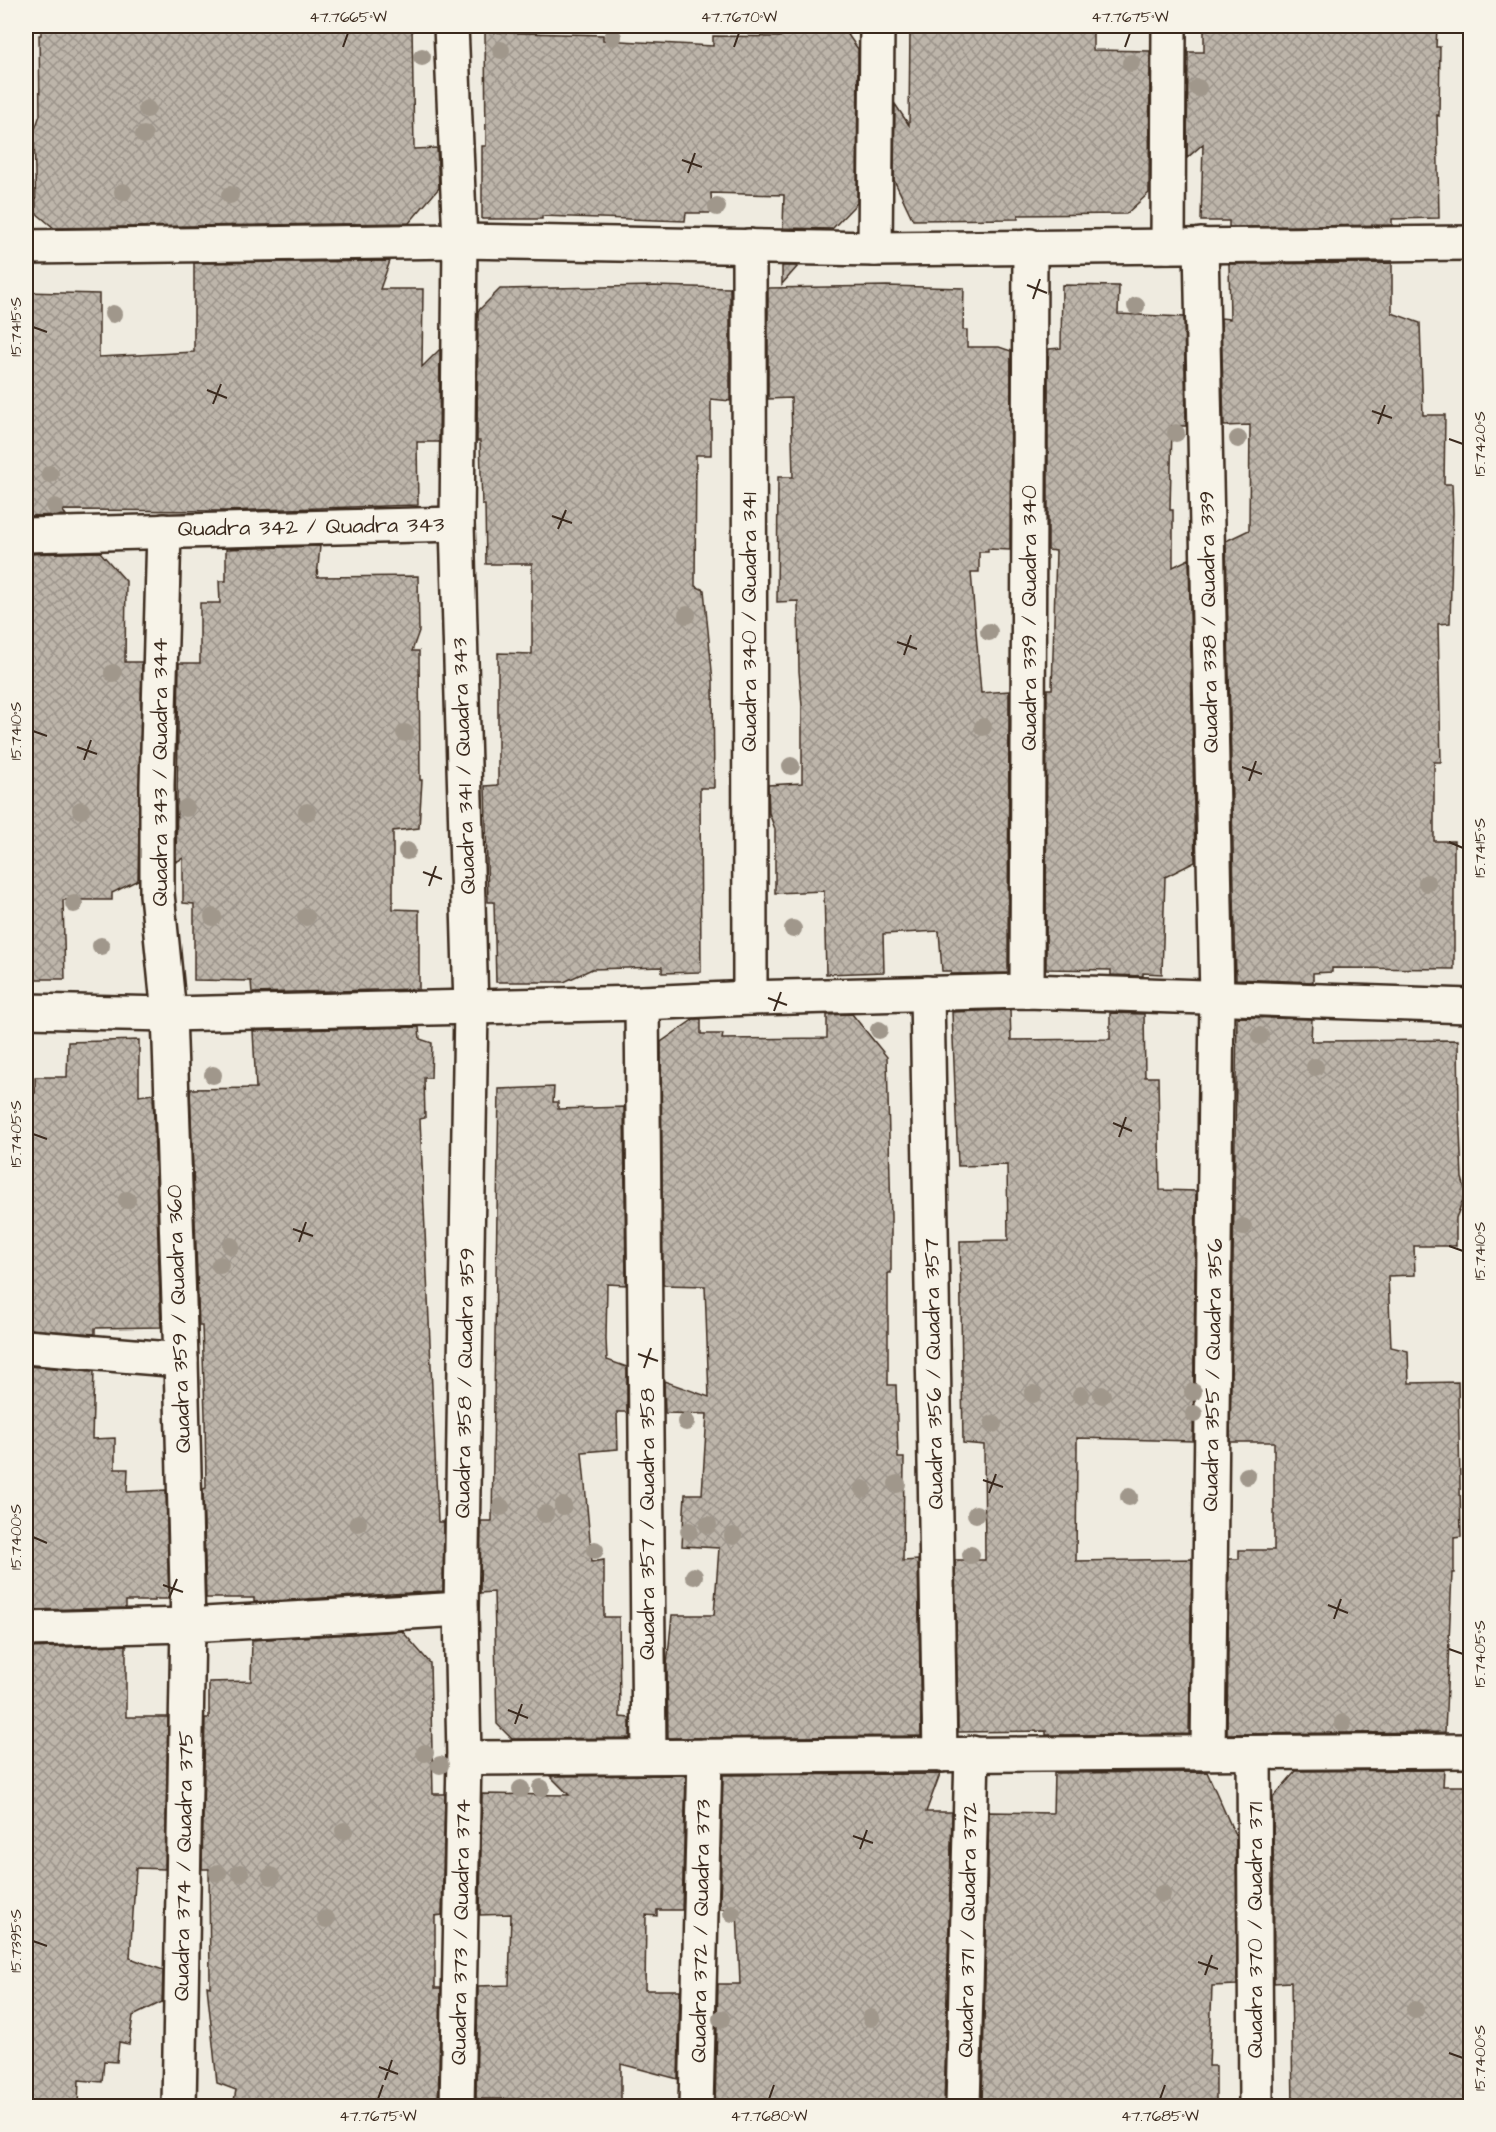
<svg xmlns="http://www.w3.org/2000/svg" width="1496" height="2132" font-family="'Architects Daughter',sans-serif">
	<defs>
		<pattern id="building-cross-hatch" width="8" height="8" patternUnits="userSpaceOnUse" patternTransform="scale(1.5)"><rect width="8" height="8" fill="#bdb5aa"/><path d="M0 0l8 8M0 8l8-8" fill="none" stroke="#9b938a"/></pattern>
	</defs>
	<rect width="100%" height="100%" fill="#efebe0"/>
	<filter id="ink" filterUnits="userSpaceOnUse"><feTurbulence type="fractalNoise" baseFrequency=".0167" numOctaves="2"/><feDisplacementMap in="SourceGraphic" scale="12" xChannelSelector="R" yChannelSelector="G"/><feConvolveMatrix kernelMatrix="1 2 1 2 8 2 1 2 1" color-interpolation-filters="sRGB"/></filter>
	<g filter="url(#ink)">
		<!-- building -->
		<g fill="url(#building-cross-hatch)" stroke="#3b2a1e" stroke-width="1.5">
			<path d="M 41,26 L 412,26 L 414,149 L 437,148 L 439,188 L 409,223 L 54,228 L 36,213 L 34,132 L 40,115 L 39,35 L 41,35 Z"/>
			<path d="M 842,26 L 858,49 L 857,203 L 832,229 L 783,228 L 784,195 L 711,193 L 712,213 L 686,213 L 685,221 L 542,216 L 542,219 L 482,219 L 482,146 L 486,146 L 485,32 L 603,35 L 603,40 L 713,46 L 713,36 L 780,37 L 780,27 Z"/>
			<path d="M 910,26 L 1093,26 L 1093,50 L 1150,51 L 1149,193 L 1126,214 L 1018,215 L 1018,219 L 913,220 L 894,180 L 895,104 L 909,125 Z"/>
			<path d="M 1204,26 L 1437,26 L 1436,47 L 1440,47 L 1439,116 L 1437,115 L 1439,218 L 1392,219 L 1392,225 L 1229,227 L 1229,221 L 1201,221 L 1203,144 L 1187,158 L 1188,52 L 1204,52 Z"/>
			<path d="M 390,261 L 380,289 L 423,289 L 422,367 L 440,349 L 439,442 L 417,442 L 418,505 L 225,511 L 62,510 L 66,515 L 26,516 L 26,292 L 99,294 L 99,357 L 194,352 L 194,263 Z"/>
			<path d="M 1392,263 L 1392,313 L 1420,323 L 1423,415 L 1445,415 L 1444,484 L 1452,484 L 1453,513 L 1450,623 L 1438,624 L 1441,762 L 1434,762 L 1434,841 L 1454,841 L 1454,969 L 1332,968 L 1332,972 L 1313,973 L 1313,982 L 1236,979 L 1226,541 L 1249,530 L 1250,425 L 1224,426 L 1221,318 L 1230,319 L 1229,264 Z"/>
			<path d="M 782,266 L 798,266 L 782,284 Z"/>
			<path d="M 1062,285 L 1119,286 L 1118,314 L 1184,317 L 1186,426 L 1172,426 L 1170,510 L 1173,510 L 1173,567 L 1189,559 L 1195,862 L 1165,877 L 1162,974 L 1143,973 L 1143,976 L 1111,975 L 1111,970 L 1046,969 L 1047,689 L 1052,689 L 1056,551 L 1048,550 L 1048,365 L 1049,349 L 1061,348 Z"/>
			<path d="M 654,286 L 730,288 L 730,401 L 711,399 L 711,455 L 696,455 L 695,586 L 704,590 L 713,681 L 714,788 L 700,788 L 701,972 L 662,973 L 662,967 L 592,969 L 564,982 L 496,982 L 494,902 L 488,902 L 485,786 L 498,785 L 498,653 L 532,654 L 532,564 L 486,564 L 485,505 L 482,505 L 480,441 L 477,441 L 478,311 L 500,289 Z"/>
			<path d="M 887,286 L 964,288 L 963,330 L 967,330 L 967,347 L 999,347 L 1011,351 L 1010,550 L 988,549 L 988,552 L 979,552 L 979,572 L 971,572 L 981,693 L 1009,691 L 1008,973 L 951,974 L 951,971 L 942,971 L 939,931 L 883,934 L 884,972 L 826,974 L 824,891 L 775,893 L 775,829 L 769,813 L 768,785 L 802,783 L 802,706 L 799,671 L 798,601 L 777,602 L 778,477 L 793,477 L 791,398 L 768,399 L 768,288 Z"/>
			<path d="M 320,546 L 317,577 L 418,576 L 419,631 L 412,651 L 419,651 L 420,780 L 422,780 L 419,828 L 393,831 L 393,909 L 419,910 L 419,989 L 252,993 L 251,981 L 194,980 L 194,904 L 183,903 L 183,858 L 176,862 L 179,663 L 200,663 L 200,603 L 220,603 L 219,581 L 226,581 L 226,549 Z"/>
			<path d="M 100,552 L 126,581 L 125,662 L 142,662 L 138,880 L 112,893 L 112,900 L 63,900 L 65,979 L 26,979 L 26,554 Z"/>
			<path d="M 1010,1010 L 1011,1040 L 1110,1039 L 1110,1013 L 1144,1014 L 1145,1077 L 1158,1077 L 1160,1190 L 1196,1191 L 1193,1441 L 1077,1438 L 1077,1449 L 1076,1561 L 1192,1559 L 1189,1734 L 1046,1735 L 1046,1731 L 958,1732 L 955,1560 L 985,1560 L 984,1445 L 963,1443 L 960,1241 L 1008,1240 L 1007,1165 L 958,1166 L 952,1012 Z"/>
			<path d="M 852,1014 L 887,1057 L 891,1217 L 891,1273 L 888,1273 L 888,1385 L 896,1385 L 898,1458 L 904,1458 L 903,1561 L 918,1560 L 921,1736 L 668,1738 L 667,1665 L 672,1615 L 714,1615 L 719,1548 L 682,1546 L 685,1494 L 702,1494 L 707,1414 L 665,1413 L 664,1381 L 709,1397 L 705,1286 L 663,1285 L 661,1042 L 694,1019 L 701,1019 L 701,1034 L 723,1034 L 722,1039 L 827,1038 L 827,1015 Z"/>
			<path d="M 1237,1017 L 1312,1019 L 1311,1041 L 1458,1040 L 1459,1109 L 1462,1178 L 1466,1192 L 1456,1218 L 1456,1246 L 1414,1246 L 1415,1275 L 1388,1276 L 1391,1347 L 1408,1351 L 1409,1383 L 1458,1382 L 1461,1537 L 1454,1538 L 1454,1573 L 1452,1573 L 1445,1732 L 1227,1734 L 1229,1559 L 1239,1559 L 1239,1550 L 1274,1550 L 1274,1442 L 1230,1442 Z"/>
			<path d="M 419,1027 L 420,1039 L 432,1043 L 431,1078 L 424,1078 L 425,1118 L 420,1119 L 438,1522 L 444,1522 L 443,1591 L 254,1602 L 254,1598 L 206,1598 L 203,1489 L 206,1488 L 205,1415 L 202,1326 L 199,1326 L 190,1089 L 256,1088 L 253,1031 Z"/>
			<path d="M 139,1040 L 139,1096 L 153,1094 L 161,1327 L 95,1328 L 95,1334 L 26,1329 L 26,1093 L 35,1093 L 35,1077 L 67,1077 L 68,1042 Z"/>
			<path d="M 554,1087 L 553,1102 L 558,1102 L 558,1109 L 624,1107 L 626,1285 L 607,1284 L 606,1339 L 607,1360 L 627,1367 L 627,1412 L 617,1412 L 618,1449 L 582,1452 L 592,1562 L 604,1560 L 604,1617 L 619,1617 L 620,1717 L 630,1718 L 630,1738 L 512,1739 L 497,1724 L 494,1592 L 480,1593 L 481,1521 L 492,1521 L 499,1089 Z"/>
			<path d="M 26,1366 L 94,1371 L 92,1439 L 115,1438 L 115,1469 L 128,1469 L 127,1492 L 166,1490 L 169,1599 L 155,1599 L 155,1601 L 126,1601 L 126,1608 L 26,1610 Z"/>
			<path d="M 402,1631 L 430,1663 L 433,1794 L 445,1794 L 442,1915 L 435,1916 L 435,1988 L 441,1988 L 438,2106 L 233,2106 L 236,2090 L 217,2083 L 207,1986 L 210,1987 L 209,1869 L 202,1869 L 205,1718 L 209,1718 L 209,1682 L 251,1681 L 252,1640 Z"/>
			<path d="M 126,1645 L 126,1717 L 168,1717 L 165,1869 L 136,1868 L 130,1958 L 163,1970 L 162,2002 L 133,2016 L 129,2044 L 119,2042 L 117,2062 L 104,2061 L 102,2082 L 79,2080 L 78,2106 L 29,2106 L 30,2081 L 26,2081 L 26,1648 Z"/>
			<path d="M 1444,1770 L 1443,1786 L 1470,1786 L 1470,2106 L 1293,2106 L 1291,1982 L 1274,1983 L 1273,1797 L 1296,1771 Z"/>
			<path d="M 1207,1772 L 1236,1837 L 1237,1985 L 1212,1986 L 1209,2066 L 1216,2066 L 1216,2106 L 982,2106 L 989,1812 L 1053,1813 L 1054,1773 Z"/>
			<path d="M 940,1774 L 926,1812 L 952,1812 L 944,2106 L 715,2106 L 718,1984 L 740,1984 L 737,1909 L 720,1909 L 723,1775 Z"/>
			<path d="M 686,1775 L 682,1910 L 657,1910 L 657,1916 L 646,1915 L 645,1990 L 680,1990 L 678,2079 L 621,2064 L 621,2106 L 525,2106 L 525,2099 L 476,2099 L 478,1986 L 509,1985 L 511,1914 L 480,1915 L 482,1794 L 569,1795 L 550,1776 Z"/>
		</g>
		<g fill="none" stroke-linecap="round" stroke-linejoin="round">
			<!-- minor casing -->
			<g stroke="#3b2a1e" stroke-width="38">
				<g id="minor">
					<path d="M 451,26 L 460,241 L 457,524 L 471,1007 L 461,1609 L 464,1758 L 457,2106"/>
					<path d="M 1201,245 L 1217,998 L 1208,1752"/>
					<path d="M 749,246 L 750,998"/>
					<path d="M 1168,246 L 1169,26"/>
					<path d="M 26,247 L 460,241 L 875,249 L 1470,243"/>
					<path d="M 875,249 L 877,26"/>
					<path d="M 164,531 L 157,785 L 157,894 L 169,1014 L 181,1360 L 188,1625 L 179,2106"/>
					<path d="M 26,535 L 457,524"/>
					<path d="M 1027,991 L 1030,246"/>
					<path d="M 927,993 L 940,1755"/>
					<path d="M 642,1003 L 649,1756"/>
					<path d="M 26,1011 L 169,1014 L 642,1003 L 750,998 L 1027,991 L 1470,1006"/>
					<path d="M 26,1347 L 181,1360"/>
					<path d="M 26,1629 L 188,1625 L 461,1609"/>
					<path d="M 1254,1753 L 1256,2106"/>
					<path d="M 464,1758 L 1470,1751"/>
					<path d="M 696,2106 L 705,1756"/>
					<path d="M 963,2106 L 972,1753"/>
				</g>
			</g>
			<!-- minor -->
			<use href="#minor" stroke="#f7f3e8" stroke-width="33"/>
		</g>
		<!-- trees -->
		<g fill="#a0978b">
			<circle cx="613" cy="37" r="9"/>
			<circle cx="501" cy="50" r="9"/>
			<circle cx="422" cy="57" r="9"/>
			<circle cx="1131" cy="63" r="9"/>
			<circle cx="1198" cy="88" r="9"/>
			<circle cx="147" cy="109" r="9"/>
			<circle cx="144" cy="135" r="9"/>
			<circle cx="123" cy="192" r="9"/>
			<circle cx="230" cy="195" r="9"/>
			<circle cx="717" cy="207" r="9"/>
			<circle cx="1136" cy="306" r="9"/>
			<circle cx="113" cy="314" r="9"/>
			<circle cx="1176" cy="433" r="9"/>
			<circle cx="1238" cy="439" r="9"/>
			<circle cx="50" cy="474" r="9"/>
			<circle cx="55" cy="507" r="9"/>
			<circle cx="687" cy="615" r="9"/>
			<circle cx="989" cy="632" r="9"/>
			<circle cx="113" cy="673" r="9"/>
			<circle cx="983" cy="727" r="9"/>
			<circle cx="405" cy="733" r="9"/>
			<circle cx="791" cy="766" r="9"/>
			<circle cx="186" cy="808" r="9"/>
			<circle cx="81" cy="810" r="9"/>
			<circle cx="307" cy="812" r="9"/>
			<circle cx="407" cy="851" r="9"/>
			<circle cx="1427" cy="883" r="9"/>
			<circle cx="74" cy="904" r="9"/>
			<circle cx="213" cy="917" r="9"/>
			<circle cx="306" cy="917" r="9"/>
			<circle cx="793" cy="929" r="9"/>
			<circle cx="101" cy="946" r="9"/>
			<circle cx="879" cy="1030" r="9"/>
			<circle cx="1260" cy="1036" r="9"/>
			<circle cx="1315" cy="1067" r="9"/>
			<circle cx="213" cy="1075" r="9"/>
			<circle cx="127" cy="1200" r="9"/>
			<circle cx="1243" cy="1227" r="9"/>
			<circle cx="231" cy="1246" r="9"/>
			<circle cx="220" cy="1265" r="9"/>
			<circle cx="1193" cy="1392" r="9"/>
			<circle cx="1033" cy="1394" r="9"/>
			<circle cx="1081" cy="1395" r="9"/>
			<circle cx="1102" cy="1395" r="9"/>
			<circle cx="1194" cy="1414" r="9"/>
			<circle cx="686" cy="1422" r="9"/>
			<circle cx="993" cy="1424" r="9"/>
			<circle cx="1247" cy="1476" r="9"/>
			<circle cx="897" cy="1484" r="9"/>
			<circle cx="863" cy="1489" r="9"/>
			<circle cx="1129" cy="1497" r="9"/>
			<circle cx="563" cy="1506" r="9"/>
			<circle cx="501" cy="1507" r="9"/>
			<circle cx="545" cy="1514" r="9"/>
			<circle cx="976" cy="1514" r="9"/>
			<circle cx="358" cy="1523" r="9"/>
			<circle cx="708" cy="1525" r="9"/>
			<circle cx="689" cy="1531" r="9"/>
			<circle cx="733" cy="1536" r="9"/>
			<circle cx="595" cy="1550" r="9"/>
			<circle cx="971" cy="1555" r="9"/>
			<circle cx="694" cy="1576" r="9"/>
			<circle cx="1343" cy="1723" r="9"/>
			<circle cx="425" cy="1753" r="9"/>
			<circle cx="440" cy="1765" r="9"/>
			<circle cx="541" cy="1788" r="9"/>
			<circle cx="521" cy="1789" r="9"/>
			<circle cx="344" cy="1831" r="9"/>
			<circle cx="218" cy="1873" r="9"/>
			<circle cx="240" cy="1873" r="9"/>
			<circle cx="271" cy="1876" r="9"/>
			<circle cx="1162" cy="1894" r="9"/>
			<circle cx="732" cy="1913" r="9"/>
			<circle cx="326" cy="1919" r="9"/>
			<circle cx="1415" cy="2010" r="9"/>
			<circle cx="871" cy="2018" r="9"/>
			<circle cx="721" cy="2019" r="9"/>
		</g>
	</g>
	<!-- ticks -->
	<path fill="none" stroke="#3b2a1e" stroke-width="2" d="M 343,47 L 348,33M 734,47 L 739,33M 1125,47 L 1130,33M 682,160 L 702,167M 688,173 L 695,153M 1027,285 L 1047,293M 1033,299 L 1040,279M 33,327 L 47,332M 207,390 L 227,398M 213,404 L 221,384M 1372,411 L 1392,418M 1378,424 L 1385,405M 1449,439 L 1463,444M 552,516 L 572,523M 558,529 L 566,510M 897,642 L 917,649M 904,655 L 911,635M 33,731 L 47,736M 77,747 L 97,754M 84,760 L 91,740M 1242,767 L 1262,774M 1249,781 L 1256,761M 1449,842 L 1463,848M 423,872 L 442,879M 429,886 L 436,866M 768,998 L 787,1005M 774,1011 L 781,992M 1113,1123 L 1132,1131M 33,1134 L 47,1139M 1119,1137 L 1126,1117M 293,1229 L 313,1236M 299,1242 L 306,1222M 1449,1246 L 1463,1251M 638,1354 L 658,1361M 644,1368 L 651,1348M 983,1480 L 1003,1487M 989,1493 L 996,1474M 33,1537 L 47,1543M 163,1585 L 183,1592M 169,1598 L 177,1579M 1328,1605 L 1348,1613M 1334,1619 L 1341,1599M 1449,1649 L 1463,1654M 508,1710 L 528,1718M 515,1724 L 522,1704M 853,1836 L 873,1843M 860,1849 L 867,1830M 33,1941 L 47,1946M 1198,1962 L 1218,1969M 1205,1975 L 1212,1955M 1449,2053 L 1463,2058M 379,2067 L 398,2074M 385,2080 L 392,2060M 378,2099 L 383,2085M 769,2099 L 774,2085M 1160,2099 L 1165,2085"/>
	<g text-anchor="middle" dominant-baseline="central" stroke-width="4.5" stroke-linejoin="round" paint-order="stroke">
		<!-- street labels -->
		<g font-size="22" fill="#3b2a1e" stroke="#f7f3e8">
			<text transform="translate(311 527) rotate(-1)">Quadra 342 / Quadra 343</text>
			<text transform="translate(1029 618) rotate(-90)">Quadra 339 / Quadra 340</text>
			<text transform="translate(749 622) rotate(-90)">Quadra 340 / Quadra 341</text>
			<text transform="translate(1209 622) rotate(-91)">Quadra 338 / Quadra 339</text>
			<text transform="translate(464 766) rotate(-92)">Quadra 341 / Quadra 343</text>
			<text transform="translate(160 772) rotate(-90)">Quadra 343 / Quadra 344</text>
			<text transform="translate(179 1319) rotate(-92)">Quadra 359 / Quadra 360</text>
			<text transform="translate(934 1374) rotate(-91)">Quadra 356 / Quadra 357</text>
			<text transform="translate(1213 1375) rotate(-89)">Quadra 355 / Quadra 356</text>
			<text transform="translate(465 1383) rotate(-89)">Quadra 358 / Quadra 359</text>
			<text transform="translate(647 1524) rotate(-90)">Quadra 357 / Quadra 358</text>
			<text transform="translate(184 1866) rotate(-89)">Quadra 374 / Quadra 375</text>
			<text transform="translate(968 1930) rotate(-89)">Quadra 371 / Quadra 372</text>
			<text transform="translate(1255 1930) rotate(-90)">Quadra 370 / Quadra 371</text>
			<text transform="translate(701 1931) rotate(-89)">Quadra 372 / Quadra 373</text>
			<text transform="translate(461 1932) rotate(-89)">Quadra 373 / Quadra 374</text>
		</g>
	</g>
	<!-- margin -->
	<rect width="1496" height="2132" fill="none" stroke="#f7f3e8" stroke-width="66"/>
	<rect x="33" y="33" width="1430" height="2066" fill="none" stroke="#3b2a1e" stroke-width="2"/>
	<g font-size="15" text-anchor="middle" fill="#3b2a1e">
		<text x="348" y="22">47.7665°W</text>
		<text x="739" y="22">47.7670°W</text>
		<text x="1130" y="22">47.7675°W</text>
		<text transform="translate(16 327) rotate(-90)" y="5">15.7415°S</text>
		<text transform="translate(1480 444) rotate(-90)" y="5">15.7420°S</text>
		<text transform="translate(16 731) rotate(-90)" y="5">15.7410°S</text>
		<text transform="translate(1480 848) rotate(-90)" y="5">15.7415°S</text>
		<text transform="translate(16 1134) rotate(-90)" y="5">15.7405°S</text>
		<text transform="translate(1480 1251) rotate(-90)" y="5">15.7410°S</text>
		<text transform="translate(16 1537) rotate(-90)" y="5">15.7400°S</text>
		<text transform="translate(1480 1654) rotate(-90)" y="5">15.7405°S</text>
		<text transform="translate(16 1941) rotate(-90)" y="5">15.7395°S</text>
		<text transform="translate(1480 2058) rotate(-90)" y="5">15.7400°S</text>
		<text x="378" y="2121">47.7675°W</text>
		<text x="769" y="2121">47.7680°W</text>
		<text x="1160" y="2121">47.7685°W</text>
	</g>
</svg>
